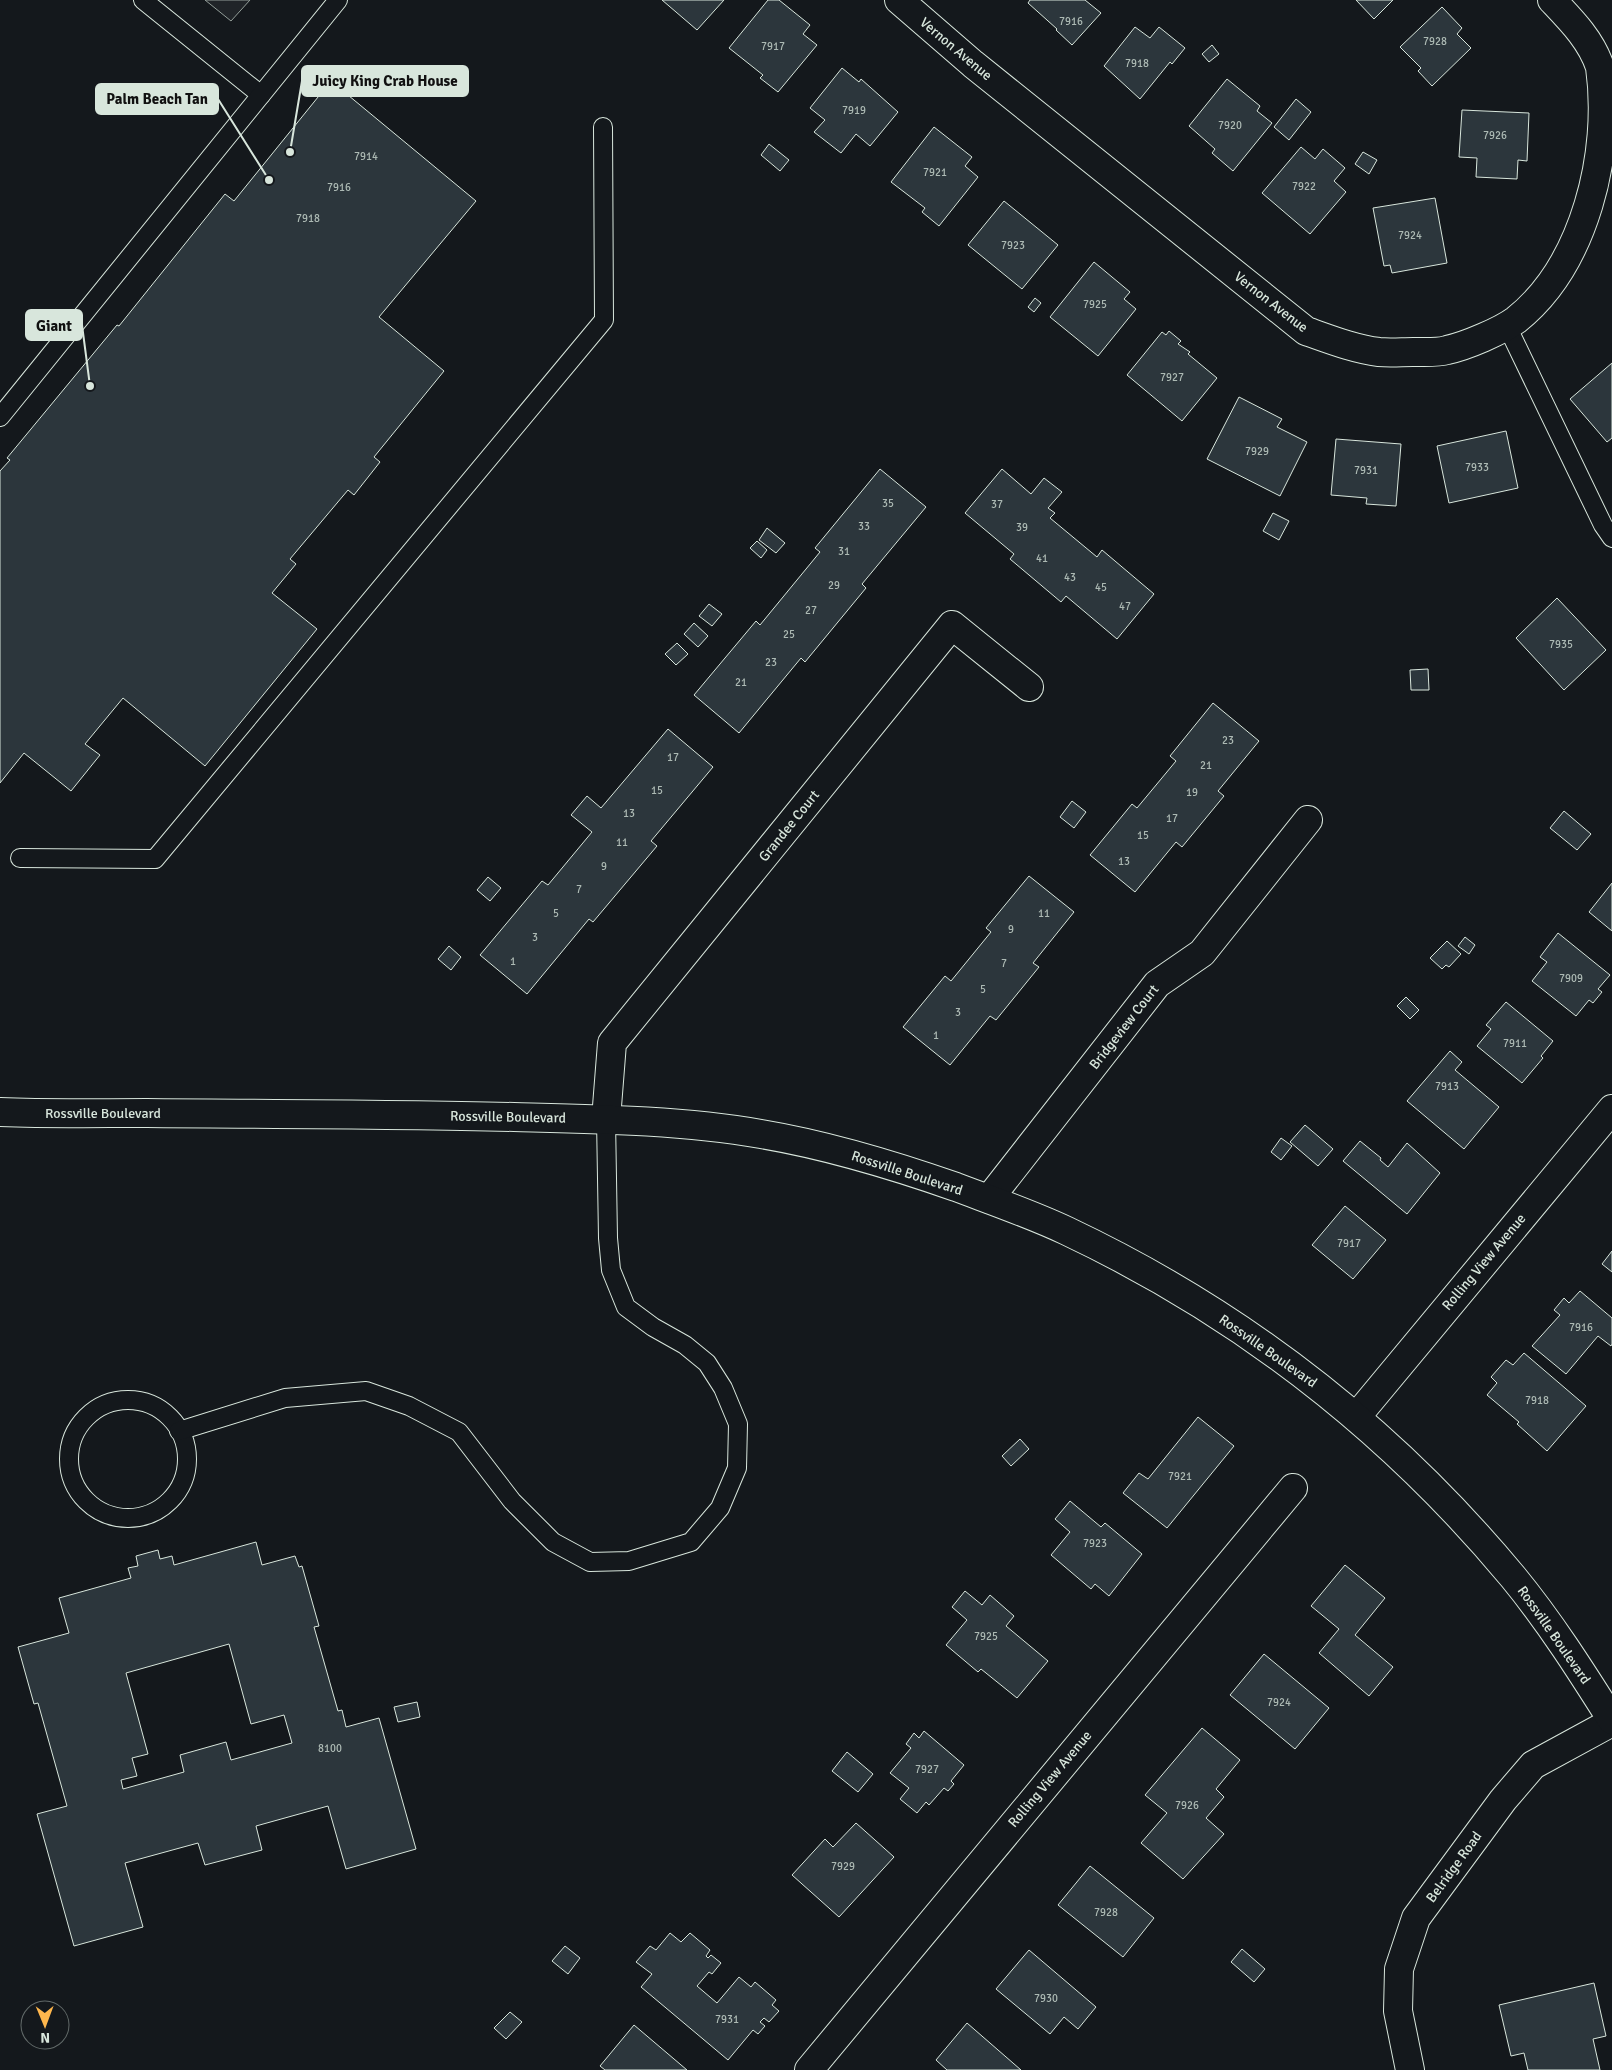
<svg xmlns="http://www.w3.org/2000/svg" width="1612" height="2070" font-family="Signika,sans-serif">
	<rect width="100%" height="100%" fill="#14181c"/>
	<!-- green -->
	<path fill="#202428" stroke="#939e99" d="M 205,0 L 250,0 L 231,21 Z"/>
	<!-- building -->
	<g fill="#2c363c" stroke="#d8e6dc" fill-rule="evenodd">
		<path d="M 662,0 L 724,0 L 697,30 Z"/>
		<path d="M 768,0 L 779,0 L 810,25 L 803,34 L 817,45 L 778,92 L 760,78 L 763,75 L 729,48 Z"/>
		<path d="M 1030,0 L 1085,0 L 1101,13 L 1072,45 L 1056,30 L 1057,29 L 1028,3 Z"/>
		<path d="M 1356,0 L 1393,0 L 1374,19 Z"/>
		<path d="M 1442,7 L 1462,28 L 1457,34 L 1471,48 L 1432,86 L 1418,71 L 1421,68 L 1400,47 Z"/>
		<path d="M 1135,27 L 1150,38 L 1159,27 L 1185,48 L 1172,64 L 1170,62 L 1140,99 L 1104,66 Z"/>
		<path d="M 1212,45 L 1219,54 L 1209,62 L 1202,54 Z"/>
		<path d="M 842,68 L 859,82 L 861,79 L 898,112 L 870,146 L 856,134 L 841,153 L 814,132 L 825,120 L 810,108 Z"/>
		<path d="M 1227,79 L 1260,106 L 1257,111 L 1272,123 L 1233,171 L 1212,153 L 1215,149 L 1189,126 Z"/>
		<path d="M 331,81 L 476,201 L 379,317 L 444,371 L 374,457 L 380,462 L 354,495 L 348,490 L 290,559 L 296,564 L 272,593 L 317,629 L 205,766 L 123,698 L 85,744 L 100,755 L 71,791 L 24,753 L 0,783 L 0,471 L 10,460 L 7,458 L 117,325 L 119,326 L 225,194 L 234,201 Z"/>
		<path d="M 1296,99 L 1311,112 L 1289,140 L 1274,127 Z"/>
		<path d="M 1462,110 L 1529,113 L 1527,161 L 1518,160 L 1517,179 L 1476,177 L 1477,158 L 1459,157 Z"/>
		<path d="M 934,127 L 972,157 L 965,166 L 978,177 L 939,226 L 922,212 L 925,208 L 891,182 Z"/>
		<path d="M 769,144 L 789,160 L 780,171 L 761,155 Z"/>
		<path d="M 1301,147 L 1315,159 L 1323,149 L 1345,168 L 1334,181 L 1346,192 L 1310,234 L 1262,193 Z"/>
		<path d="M 1363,152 L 1377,160 L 1369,174 L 1355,164 Z"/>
		<path d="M 1435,198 L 1447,263 L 1392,273 L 1390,265 L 1384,266 L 1373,208 Z"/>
		<path d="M 1004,201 L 1058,245 L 1022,289 L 968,245 Z"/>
		<path d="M 1094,262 L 1130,292 L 1124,299 L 1136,309 L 1098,356 L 1050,317 Z"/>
		<path d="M 1035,298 L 1041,303 L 1034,312 L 1028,307 Z"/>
		<path d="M 1169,331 L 1181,341 L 1178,344 L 1190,352 L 1188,354 L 1217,378 L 1182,421 L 1127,375 L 1162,332 L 1166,335 Z"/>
		<path d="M 1612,363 L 1612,438 L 1607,442 L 1570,399 Z"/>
		<path d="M 1239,397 L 1282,419 L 1277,427 L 1307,442 L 1280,496 L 1207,459 Z"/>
		<path d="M 1506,431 L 1518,488 L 1449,503 L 1437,446 Z"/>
		<path d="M 1336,439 L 1401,444 L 1396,506 L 1366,504 L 1367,498 L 1331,495 Z"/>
		<path d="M 880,469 L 926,507 L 862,584 L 866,588 L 805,662 L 801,658 L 739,733 L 694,695 L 756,621 L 760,625 L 820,552 L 815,548 Z"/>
		<path d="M 1002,469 L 1031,494 L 1044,478 L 1062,492 L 1048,508 L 1055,513 L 1050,518 L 1097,557 L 1102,550 L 1154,594 L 1117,639 L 1066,596 L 1061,602 L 1010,559 L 1014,554 L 965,513 Z"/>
		<path d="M 1273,513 L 1289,521 L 1279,540 L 1263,531 Z"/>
		<path d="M 767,528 L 785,543 L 776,553 L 759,540 Z"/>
		<path d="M 757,541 L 767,550 L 761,558 L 750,548 Z"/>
		<path d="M 1557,598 L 1606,650 L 1564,690 L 1516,638 Z"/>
		<path d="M 709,604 L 722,614 L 712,626 L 699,616 Z"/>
		<path d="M 694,623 L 708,636 L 698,647 L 684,634 Z"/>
		<path d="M 677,643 L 688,654 L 676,665 L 665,654 Z"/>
		<path d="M 1428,669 L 1429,690 L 1411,690 L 1410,670 Z"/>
		<path d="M 1213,703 L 1259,741 L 1218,791 L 1224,796 L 1182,847 L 1176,842 L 1135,892 L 1090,855 L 1132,804 L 1137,808 L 1176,761 L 1170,756 Z"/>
		<path d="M 668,729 L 713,767 L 651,841 L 657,846 L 593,922 L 589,919 L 527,994 L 480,955 L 542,881 L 548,885 L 592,832 L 571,815 L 587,796 L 601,808 Z"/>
		<path d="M 1072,801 L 1086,812 L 1074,828 L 1060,817 Z"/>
		<path d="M 1564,811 L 1591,834 L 1577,850 L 1550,828 Z"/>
		<path d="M 1029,876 L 1074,912 L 1033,963 L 1039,967 L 996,1020 L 990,1016 L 950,1065 L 903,1027 L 945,976 L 951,981 L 991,932 L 986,928 Z"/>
		<path d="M 488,877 L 501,888 L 490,901 L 477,890 Z"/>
		<path d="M 1612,883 L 1612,931 L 1589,912 Z"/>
		<path d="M 1558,933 L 1610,975 L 1598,989 L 1602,992 L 1593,1003 L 1589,1000 L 1576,1016 L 1532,981 L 1547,962 L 1540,957 Z"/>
		<path d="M 1465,937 L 1475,945 L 1469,954 L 1458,946 Z"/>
		<path d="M 1447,941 L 1461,954 L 1449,967 L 1446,965 L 1442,969 L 1430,958 Z"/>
		<path d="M 449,946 L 461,957 L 451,970 L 438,959 Z"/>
		<path d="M 1406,997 L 1419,1010 L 1410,1019 L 1397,1006 Z"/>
		<path d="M 1506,1002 L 1553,1041 L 1541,1056 L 1543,1058 L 1522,1083 L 1477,1046 L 1491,1029 L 1486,1025 Z"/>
		<path d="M 1450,1051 L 1462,1062 L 1455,1070 L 1499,1107 L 1464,1149 L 1407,1101 Z"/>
		<path d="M 1305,1125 L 1333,1149 L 1318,1166 L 1290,1142 Z"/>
		<path d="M 1281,1138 L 1292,1146 L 1281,1160 L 1271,1152 Z"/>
		<path d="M 1360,1141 L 1381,1158 L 1380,1160 L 1388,1167 L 1407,1143 L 1440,1173 L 1407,1214 L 1343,1161 Z"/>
		<path d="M 1345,1206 L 1386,1240 L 1353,1279 L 1312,1245 Z"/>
		<path d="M 1612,1251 L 1612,1272 L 1602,1264 Z"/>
		<path d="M 1580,1291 L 1612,1318 L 1612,1344 L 1611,1346 L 1598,1336 L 1566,1374 L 1532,1346 L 1560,1315 L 1554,1310 L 1564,1298 L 1569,1303 Z"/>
		<path d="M 1524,1353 L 1586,1406 L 1547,1451 L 1517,1424 L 1519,1422 L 1487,1395 L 1497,1383 L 1491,1377 L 1506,1360 L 1513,1365 Z"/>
		<path d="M 1198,1417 L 1234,1446 L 1167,1528 L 1123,1493 L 1139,1473 L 1148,1479 Z"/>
		<path d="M 1020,1439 L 1029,1449 L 1011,1466 L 1002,1456 Z"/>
		<path d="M 1070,1501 L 1101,1527 L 1105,1523 L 1142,1554 L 1109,1596 L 1095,1584 L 1091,1589 L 1051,1555 L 1070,1532 L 1055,1519 Z"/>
		<path d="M 256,1542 L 262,1565 L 295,1556 L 299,1567 L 302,1566 L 319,1626 L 314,1627 L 338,1711 L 342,1710 L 346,1727 L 379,1718 L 416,1849 L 346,1869 L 328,1806 L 256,1826 L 262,1850 L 205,1865 L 198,1843 L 125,1863 L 143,1927 L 74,1946 L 37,1814 L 67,1806 L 38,1703 L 34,1704 L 18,1647 L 69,1633 L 59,1598 L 131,1578 L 128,1568 L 138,1566 L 136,1556 L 158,1550 L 160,1559 L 172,1556 L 174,1565 ZM 229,1644 L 251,1724 L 284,1715 L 292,1743 L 231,1760 L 226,1742 L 180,1755 L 184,1772 L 123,1789 L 121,1780 L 137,1776 L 132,1758 L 148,1754 L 126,1673 Z"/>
		<path d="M 1345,1565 L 1385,1598 L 1355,1635 L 1393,1667 L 1369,1696 L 1319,1653 L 1339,1629 L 1311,1606 Z"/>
		<path d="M 965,1591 L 982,1605 L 990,1595 L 1014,1616 L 1006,1626 L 1048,1661 L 1017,1698 L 981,1669 L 978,1672 L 946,1645 L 967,1620 L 952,1607 Z"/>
		<path d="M 1264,1654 L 1329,1708 L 1295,1749 L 1230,1695 Z"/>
		<path d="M 417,1702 L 420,1717 L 398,1722 L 394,1707 Z"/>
		<path d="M 1202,1728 L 1240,1760 L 1216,1789 L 1224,1797 L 1206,1818 L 1224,1834 L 1183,1879 L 1141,1843 L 1167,1813 L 1145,1795 Z"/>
		<path d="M 924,1731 L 964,1765 L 951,1781 L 954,1784 L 948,1791 L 944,1788 L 929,1805 L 926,1802 L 917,1813 L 900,1799 L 909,1788 L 890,1773 L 911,1748 L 906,1744 L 914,1733 L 919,1738 Z"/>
		<path d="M 847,1752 L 873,1774 L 858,1792 L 832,1771 Z"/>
		<path d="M 856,1823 L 894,1857 L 839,1917 L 792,1875 L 825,1839 L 833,1847 Z"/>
		<path d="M 1090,1866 L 1154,1918 L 1123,1957 L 1058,1905 Z"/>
		<path d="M 670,1933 L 681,1942 L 690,1933 L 710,1950 L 706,1956 L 708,1958 L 711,1955 L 721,1963 L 712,1974 L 709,1972 L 697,1986 L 717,2003 L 739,1977 L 751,1987 L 755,1982 L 776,2000 L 772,2005 L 779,2011 L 769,2022 L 764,2018 L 760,2022 L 765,2026 L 758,2034 L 753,2030 L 728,2060 L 641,1987 L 652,1974 L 636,1962 L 650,1946 L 656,1950 Z"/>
		<path d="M 565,1946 L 580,1958 L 568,1974 L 552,1961 Z"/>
		<path d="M 1242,1949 L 1265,1969 L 1254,1982 L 1231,1962 Z"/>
		<path d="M 1029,1950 L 1096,2007 L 1078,2029 L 1064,2017 L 1050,2034 L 996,1989 Z"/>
		<path d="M 1594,1983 L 1606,2036 L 1593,2039 L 1600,2070 L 1528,2070 L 1524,2053 L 1511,2056 L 1499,2005 Z"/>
		<path d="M 510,2012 L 522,2022 L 506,2039 L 494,2028 Z"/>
		<path d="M 967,2023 L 1021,2070 L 947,2070 L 936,2060 Z"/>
		<path d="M 634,2025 L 687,2070 L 605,2070 L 600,2066 Z"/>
	</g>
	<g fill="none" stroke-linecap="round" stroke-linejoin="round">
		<!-- service casing -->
		<g stroke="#d8e6dc" stroke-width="20">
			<g id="service">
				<path d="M 143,0 L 261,95"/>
				<path d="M 1507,326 L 1603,525 L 1612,538"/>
				<path d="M 0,417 L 338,0"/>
				<path d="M 20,858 L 155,859 L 604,320 L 603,127"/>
				<circle cx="128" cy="1459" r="59"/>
				<path d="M 179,1431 L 285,1398 L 366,1391 L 409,1406 L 459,1432 L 512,1501 L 553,1542 L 590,1562 L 629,1561 L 691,1542 L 720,1508 L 737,1468 L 738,1424 L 723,1388 L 707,1363 L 685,1345 L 653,1327 L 626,1307 L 611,1270 L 608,1238 L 606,1119"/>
			</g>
		</g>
		<!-- minor casing -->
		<g stroke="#d8e6dc" stroke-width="30">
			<g id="minor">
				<path d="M 899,0 L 973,64 L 1306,331 C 1329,339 1354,349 1379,352 C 1390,353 1402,352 1413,352 C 1424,352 1437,353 1447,350 C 1466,346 1501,331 1516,320 C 1585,265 1612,153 1600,67 C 1591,40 1571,20 1552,0"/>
				<path d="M 606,1119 L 612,1043 L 952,625 L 1029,687"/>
				<path d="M 989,1199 L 1157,984 L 1202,953 L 1308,820"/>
				<path d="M 1357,1416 L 1612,1109"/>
				<path d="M 809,2070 L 1293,1488"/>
				<path d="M 1410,2070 L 1398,2011 L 1399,1969 L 1416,1918 L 1503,1800 L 1533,1765 L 1612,1722"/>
			</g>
		</g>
		<!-- secondary casing -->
		<g stroke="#d8e6dc" stroke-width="30">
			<path id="secondary" d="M 0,1112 C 49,1114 98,1113 147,1113 C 269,1114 392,1114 514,1117 C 596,1119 680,1120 761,1134 C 827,1145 893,1165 956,1187 C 993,1201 1031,1214 1067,1231 C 1240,1313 1390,1429 1513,1577 C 1550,1622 1581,1671 1612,1720"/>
		</g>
		<!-- service -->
		<use href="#service" stroke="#14181c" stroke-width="18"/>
		<!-- minor -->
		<use href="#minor" stroke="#14181c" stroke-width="28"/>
		<!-- secondary -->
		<use href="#secondary" stroke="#14181c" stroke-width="28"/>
	</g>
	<g text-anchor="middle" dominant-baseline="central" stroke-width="4" stroke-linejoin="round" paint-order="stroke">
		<!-- number labels -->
		<g font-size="11" fill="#adbab4">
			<text x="1071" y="21">7916</text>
			<text x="1435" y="41">7928</text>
			<text x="773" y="46">7917</text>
			<text x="1137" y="63">7918</text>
			<text x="854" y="110">7919</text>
			<text x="1230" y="125">7920</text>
			<text x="1495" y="135">7926</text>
			<text x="366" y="156">7914</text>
			<text x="935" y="172">7921</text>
			<text x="1304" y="186">7922</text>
			<text x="339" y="187">7916</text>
			<text x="308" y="218">7918</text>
			<text x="1410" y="235">7924</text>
			<text x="1013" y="245">7923</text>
			<text x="1095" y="304">7925</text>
			<text x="1172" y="377">7927</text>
			<text x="1257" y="451">7929</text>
			<text x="1477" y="467">7933</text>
			<text x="1366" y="470">7931</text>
			<text x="888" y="503">35</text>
			<text x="997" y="504">37</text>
			<text x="864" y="526">33</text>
			<text x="1022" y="527">39</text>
			<text x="844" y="551">31</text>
			<text x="1042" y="558">41</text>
			<text x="1070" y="577">43</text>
			<text x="834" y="585">29</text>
			<text x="1101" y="587">45</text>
			<text x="1125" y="606">47</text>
			<text x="811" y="610">27</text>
			<text x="789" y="634">25</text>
			<text x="1561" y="644">7935</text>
			<text x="771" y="662">23</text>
			<text x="741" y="682">21</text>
			<text x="1228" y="740">23</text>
			<text x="673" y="757">17</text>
			<text x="1206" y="765">21</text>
			<text x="657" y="790">15</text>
			<text x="1192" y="792">19</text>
			<text x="629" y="813">13</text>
			<text x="1172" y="818">17</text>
			<text x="1143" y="835">15</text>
			<text x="622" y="842">11</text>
			<text x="1124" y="861">13</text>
			<text x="604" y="866">9</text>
			<text x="579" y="889">7</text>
			<text x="556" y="913">5</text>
			<text x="1044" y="913">11</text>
			<text x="1011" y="929">9</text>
			<text x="535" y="937">3</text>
			<text x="513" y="961">1</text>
			<text x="1004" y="963">7</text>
			<text x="1571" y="978">7909</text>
			<text x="983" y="989">5</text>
			<text x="958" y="1012">3</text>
			<text x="936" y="1035">1</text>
			<text x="1515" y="1043">7911</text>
			<text x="1447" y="1086">7913</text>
			<text x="1349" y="1243">7917</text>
			<text x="1581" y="1327">7916</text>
			<text x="1537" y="1400">7918</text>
			<text x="1180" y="1476">7921</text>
			<text x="1095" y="1543">7923</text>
			<text x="986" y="1636">7925</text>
			<text x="1279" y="1702">7924</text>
			<text x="330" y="1748">8100</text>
			<text x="927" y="1769">7927</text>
			<text x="1187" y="1805">7926</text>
			<text x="843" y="1866">7929</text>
			<text x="1106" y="1912">7928</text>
			<text x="1046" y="1998">7930</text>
			<text x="727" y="2019">7931</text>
		</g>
		<!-- street labels -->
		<g font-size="14" fill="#d8e6dc" stroke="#14181c">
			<text transform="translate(956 49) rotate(40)">Vernon Avenue</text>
			<text transform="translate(1271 302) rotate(38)">Vernon Avenue</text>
			<text transform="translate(789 826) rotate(-51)">Grandee Court</text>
			<text transform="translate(1124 1027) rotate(-52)">Bridgeview Court</text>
			<text x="103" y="1113">Rossville Boulevard</text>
			<text transform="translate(508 1117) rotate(1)">Rossville Boulevard</text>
			<text transform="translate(907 1173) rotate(18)">Rossville Boulevard</text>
			<text transform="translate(1484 1262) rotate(-50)">Rolling View Avenue</text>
			<text transform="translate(1268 1351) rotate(35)">Rossville Boulevard</text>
			<text transform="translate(1554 1635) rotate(55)">Rossville Boulevard</text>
			<text transform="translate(1050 1779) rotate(-50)">Rolling View Avenue</text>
			<text transform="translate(1454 1867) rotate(-54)">Belridge Road</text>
		</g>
	</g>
	<!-- callouts -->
	<path fill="none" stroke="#d8e6dc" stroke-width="2" d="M290 152L302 81M269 180L218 99M90 386L82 325"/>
	<g fill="#d8e6dc" stroke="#14181c" stroke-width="2">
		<circle cx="290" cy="152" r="5"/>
		<circle cx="269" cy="180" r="5"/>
		<circle cx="90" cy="386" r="5"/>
	</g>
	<g fill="#d8e6dc" stroke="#d8e6dc" stroke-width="2">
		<rect x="302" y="66" width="166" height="30" rx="5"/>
		<rect x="96" y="84" width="122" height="30" rx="5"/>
		<rect x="26" y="310" width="56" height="30" rx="5"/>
	</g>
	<g font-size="15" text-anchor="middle" font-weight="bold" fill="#111">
		<text x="385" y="86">Juicy King Crab House</text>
		<text x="157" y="104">Palm Beach Tan</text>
		<text x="54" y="331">Giant</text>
	</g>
	<!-- north arrow -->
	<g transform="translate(45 2025) rotate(179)"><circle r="24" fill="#14181c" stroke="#626a69"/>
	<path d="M0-4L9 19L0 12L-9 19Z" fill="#ffb74d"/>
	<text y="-8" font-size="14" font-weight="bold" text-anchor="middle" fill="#d8e6dc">N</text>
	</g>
</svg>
